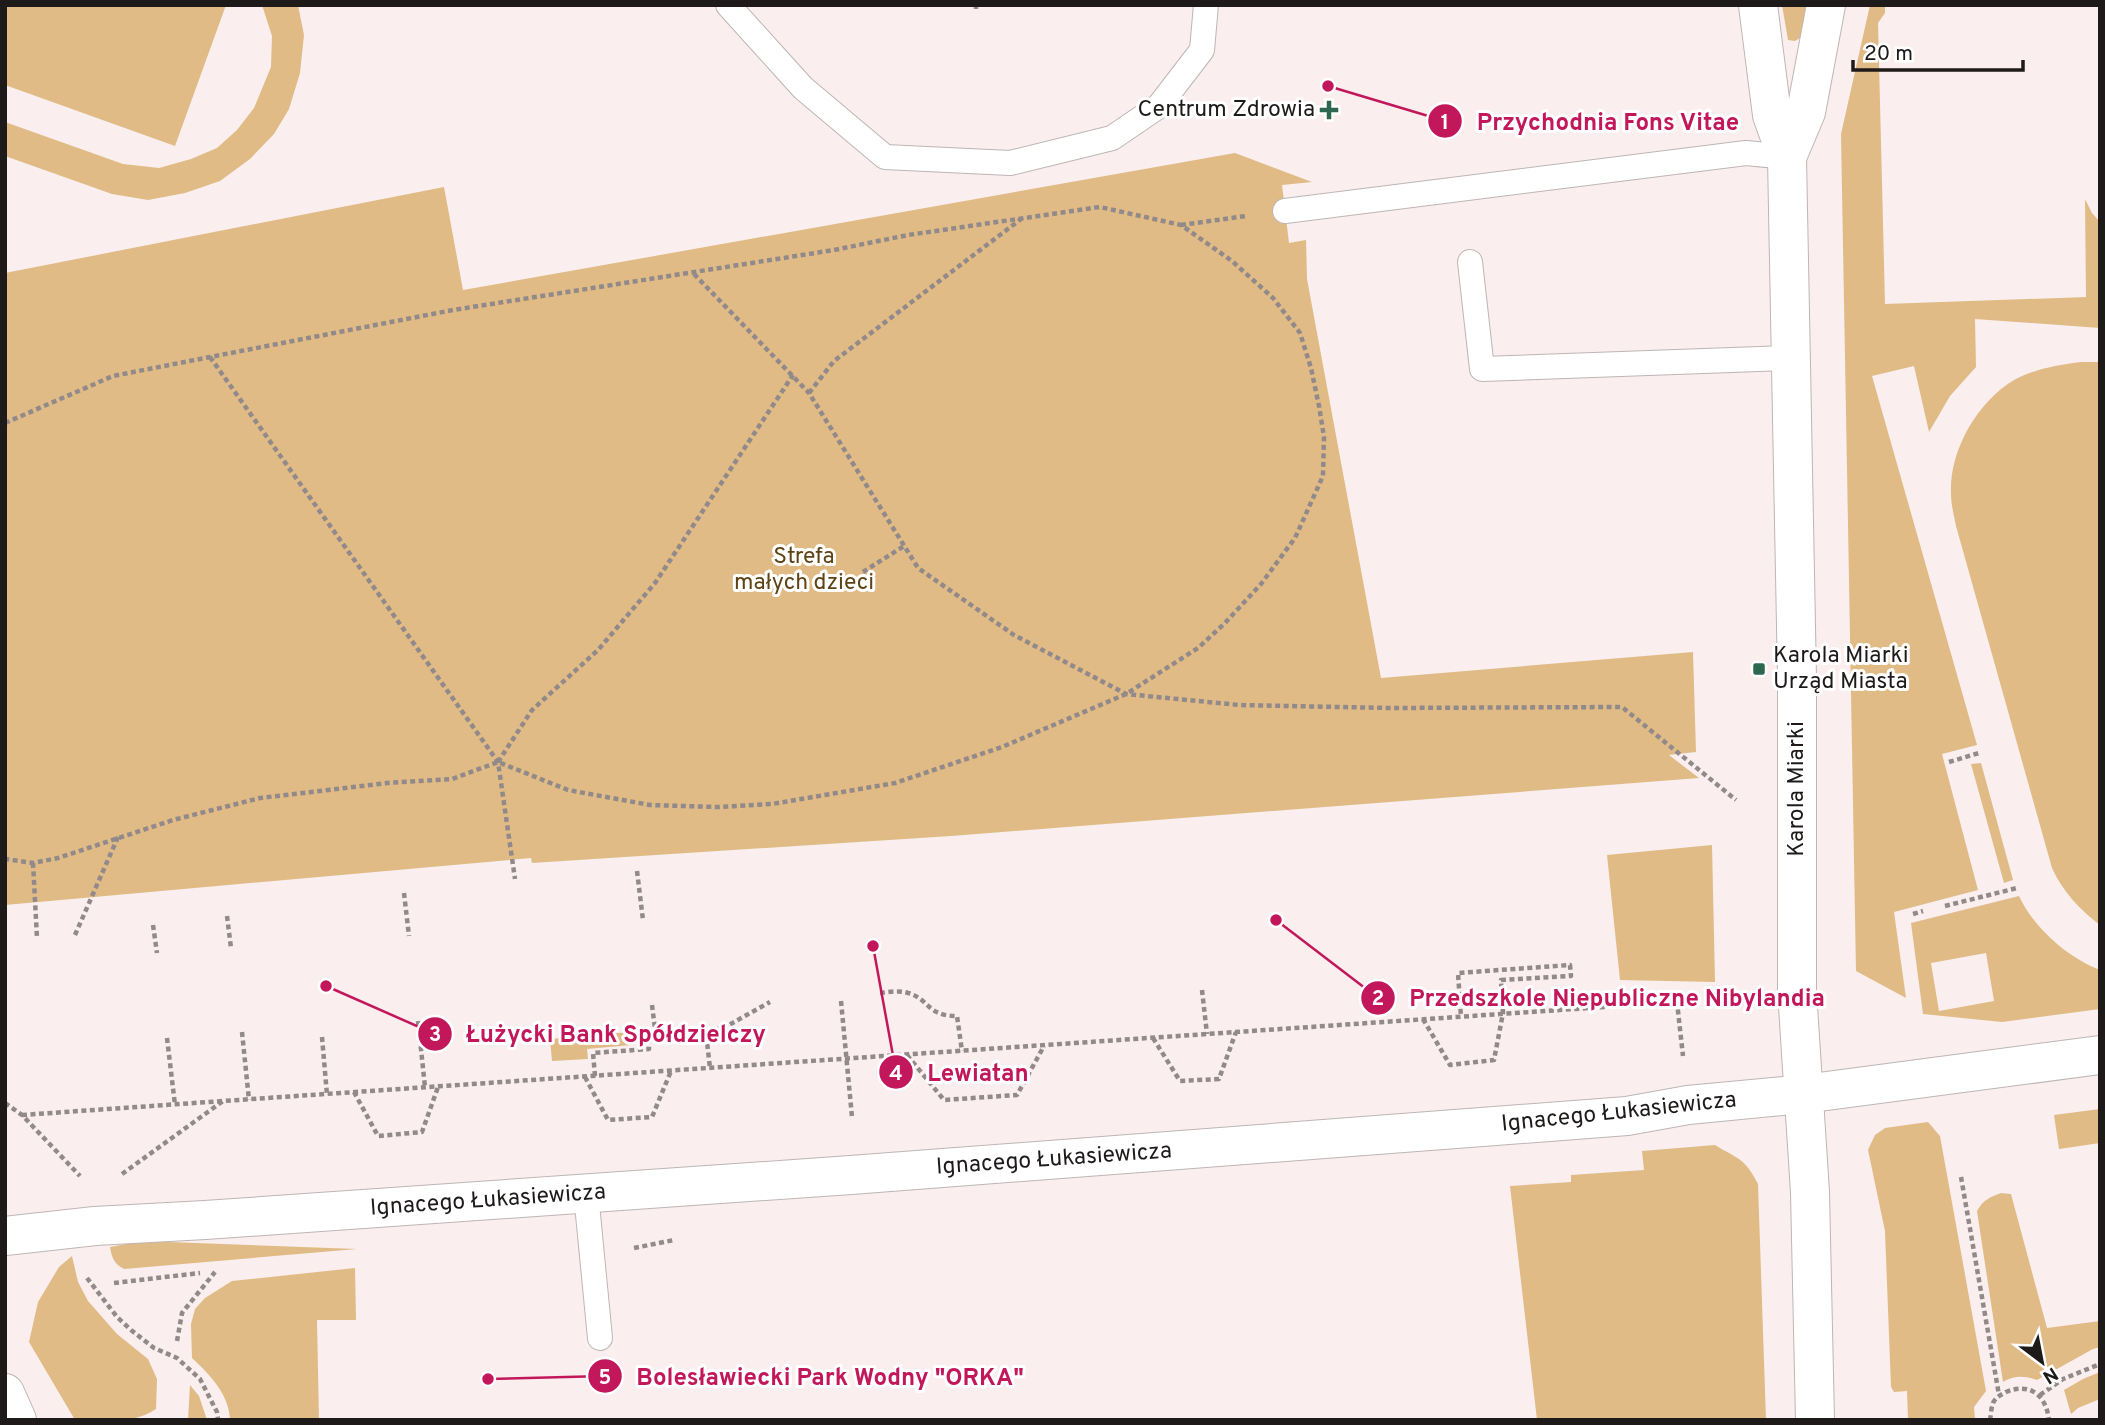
<svg xmlns="http://www.w3.org/2000/svg" width="2105" height="1425" font-family="Overpass,sans-serif">
	<rect width="100%" height="100%" fill="#faeeee"/>
	<!-- green -->
	<g fill="#e0bb85" fill-rule="evenodd">
		<path d="M 5,5 L 226,5 L 175,146 L 5,85 Z"/>
		<path d="M 262,5 L 298,5 L 304,35 L 300,73 L 289,109 L 274,134 L 250,159 L 220,181 L 185,193 L 148,200 L 112,194 L 5,156 L 5,122 L 123,164 L 159,168 L 191,159 L 217,148 L 237,130 L 254,108 L 271,67 L 272,36 Z"/>
		<path d="M 1782,5 L 1807,5 L 1800,38 L 1795,41 L 1788,40 Z"/>
		<path d="M 1870,5 L 1885,5 L 1885,13 L 1878,23 L 1885,304 L 2086,297 L 2085,199 L 2092,213 L 2100,222 L 2100,328 L 1975,319 L 1976,367 L 1950,396 L 1929,432 L 1914,366 L 1872,376 L 1977,745 L 1942,754 L 1978,890 L 1894,912 L 1906,998 L 1856,971 L 1841,134 Z"/>
		<path d="M 1235,153 L 1312,182 L 1282,185 L 1289,243 L 1306,240 L 1307,279 L 1381,678 L 1693,652 L 1696,752 L 1669,755 L 1699,778 L 951,836 L 532,863 L 531,858 L 5,905 L 5,273 L 444,187 L 463,290 Z"/>
		<path d="M 2081,362 L 2100,362 L 2100,925 C 2079,909 2063,892 2052,868 L 1956,526 C 1954,516 1951,504 1951,494 C 1949,451 1977,402 2014,380 C 2034,369 2058,365 2081,362 Z"/>
		<path d="M 1981,763 L 2013,880 L 2004,883 L 1971,764 Z"/>
		<path d="M 1712,845 L 1715,982 L 1620,980 L 1607,855 Z"/>
		<path d="M 2019,896 C 2033,927 2068,958 2100,970 L 2100,1009 L 2002,1022 L 1923,1014 L 1911,923 ZM 1986,953 L 1994,1001 L 1939,1011 L 1931,963 Z"/>
		<path d="M 630,1032 L 631,1045 L 587,1049 L 588,1059 L 552,1061 L 550,1039 Z"/>
		<path d="M 2100,1109 L 2100,1143 L 2059,1149 L 2054,1115 Z"/>
		<path d="M 1928,1122 L 1940,1136 L 1986,1391 L 1974,1407 L 1975,1420 L 1908,1420 L 1907,1391 L 1894,1392 L 1891,1387 L 1885,1231 L 1868,1150 L 1875,1135 L 1885,1128 Z"/>
		<path d="M 1715,1145 C 1738,1159 1745,1158 1758,1184 L 1766,1420 L 1537,1420 L 1510,1186 L 1571,1182 L 1571,1175 L 1644,1170 L 1642,1151 Z"/>
		<path d="M 2001,1193 L 2011,1194 L 2047,1328 L 2100,1321 L 2100,1347 L 2093,1349 L 2037,1380 C 2024,1376 2015,1375 2003,1382 L 1977,1211 C 1983,1200 1990,1197 2001,1193 Z"/>
		<path d="M 142,1241 L 357,1249 L 124,1269 C 114,1264 112,1258 110,1247 Z"/>
		<path d="M 72,1256 L 78,1282 L 88,1301 L 117,1334 L 148,1359 L 157,1379 L 156,1409 C 133,1425 102,1420 75,1420 L 29,1342 L 38,1302 L 59,1267 Z"/>
		<path d="M 355,1268 L 356,1320 L 317,1320 L 319,1420 L 230,1420 C 229,1394 210,1375 192,1358 L 191,1324 L 195,1309 L 205,1298 L 232,1281 Z"/>
		<path d="M 2100,1372 L 2100,1399 L 2078,1408 L 2071,1414 L 2064,1390 L 2083,1379 Z"/>
		<path d="M 190,1385 L 199,1396 L 207,1420 L 188,1420 Z"/>
	</g>
	<g fill="none" stroke-linecap="round" stroke-linejoin="round">
		<!-- service casing -->
		<g stroke="#bfb5b5" stroke-width="26">
			<g id="service">
				<path d="M 728,5 L 803,88 L 885,157 L 1010,163 L 1112,138 L 1159,106 L 1202,50 L 1206,5"/>
				<path d="M 1285,211 L 1746,153 L 1787,157"/>
				<path d="M 1470,262 L 1482,369 L 1789,358"/>
				<path d="M 586,1194 L 600,1338"/>
			</g>
		</g>
		<!-- minor casing -->
		<g stroke="#bfb5b5" stroke-width="40">
			<g id="minor">
				<path d="M 5,1236 L 95,1226 L 205,1220 L 851,1175 L 1627,1116 L 1688,1105 L 1804,1094 L 2100,1055"/>
				<path d="M 5,1393 L 17,1420"/>
			</g>
		</g>
		<!-- tertiary casing -->
		<g stroke="#bfb5b5" stroke-width="40">
			<g id="tertiary">
				<path d="M 1758,5 L 1772,115 L 1787,157 L 1797,678 L 1797,991 L 1810,1192 L 1815,1420"/>
				<path d="M 1787,157 L 1806,112 L 1826,5"/>
			</g>
		</g>
		<!-- path -->
		<g stroke="#928a8a" stroke-width="4.5" stroke-dasharray="5 3.5" stroke-linecap="butt">
			<path d="M 976,5 L 976,9"/>
			<path d="M 1181,225 L 1246,216"/>
			<path d="M 694,274 L 809,393 L 918,568 L 1014,635 L 1126,694 L 1239,705 L 1389,708 L 1622,707 L 1736,800"/>
			<path d="M 210,357 L 498,762 L 515,879"/>
			<path d="M 809,393 L 834,361 L 1021,219"/>
			<path d="M 5,423 L 113,376 L 210,357 L 453,310 L 834,250 L 908,235 L 1100,207 L 1181,225 L 1232,261 L 1273,298 L 1300,333 L 1311,368 L 1319,406 L 1324,437 L 1323,476 L 1295,538 L 1261,584 L 1224,624 L 1198,648 L 1126,694 L 1002,747 L 895,783 L 772,804 L 719,807 L 650,805 L 568,790 L 498,762 L 452,779 L 387,783 L 260,798 L 173,820 L 58,858 L 33,863 L 5,859"/>
			<path d="M 863,572 L 904,546"/>
			<path d="M 498,762 L 532,710 L 598,650 L 655,583 L 793,375"/>
			<path d="M 1949,762 L 1979,753"/>
			<path d="M 33,863 L 37,938"/>
			<path d="M 637,871 L 643,920"/>
			<path d="M 404,893 L 409,936"/>
			<path d="M 1945,906 L 2017,888"/>
			<path d="M 1913,914 L 1923,911"/>
			<path d="M 227,916 L 231,948"/>
			<path d="M 153,925 L 157,953"/>
			<path d="M 75,935 L 118,837"/>
			<path d="M 1202,990 L 1207,1034"/>
			<path d="M 880,993 C 889,992 899,990 908,993 C 930,999 926,1016 957,1016 L 962,1051"/>
			<path d="M 841,1001 L 852,1117"/>
			<path d="M 652,1005 L 656,1037 L 706,1033 L 710,1068"/>
			<path d="M 1423,1019 L 1450,1065 L 1494,1060 L 1503,1013 L 1501,980 L 1571,976 L 1570,965 L 1458,973 L 1461,1017"/>
			<path d="M 418,1021 L 425,1087"/>
			<path d="M 242,1032 L 249,1100"/>
			<path d="M 706,1033 L 727,1026 L 770,1002"/>
			<path d="M 322,1037 L 327,1095"/>
			<path d="M 167,1038 L 175,1105"/>
			<path d="M 1153,1038 L 1180,1081 L 1219,1079 L 1236,1032"/>
			<path d="M 907,1055 L 944,1100 L 1017,1095 L 1044,1046"/>
			<path d="M 595,1076 L 593,1053 L 649,1049 L 649,1038 L 656,1037"/>
			<path d="M 585,1077 L 608,1120 L 652,1117 L 671,1071"/>
			<path d="M 354,1092 L 378,1136 L 422,1132 L 438,1087"/>
			<path d="M 5,1103 L 22,1115 L 80,1176"/>
			<path d="M 22,1115 L 223,1101"/>
			<path d="M 122,1174 L 223,1101 L 1677,1002 L 1683,1056"/>
			<path d="M 1961,1177 L 1999,1395"/>
			<path d="M 634,1248 L 674,1240"/>
			<path d="M 87,1278 L 117,1317 L 131,1330 L 154,1348 L 177,1358 L 200,1379 L 217,1412 L 218,1420"/>
			<path d="M 114,1283 L 200,1273"/>
			<path d="M 177,1341 L 182,1313 L 215,1272"/>
			<path d="M 2040,1395 L 2063,1379 L 2100,1364"/>
			<path d="M 1990,1420 C 1991,1415 1991,1408 1993,1403 C 1996,1397 2001,1395 2006,1392 C 2030,1382 2046,1395 2049,1420"/>
		</g>
		<!-- service -->
		<use href="#service" stroke="#fff" stroke-width="24"/>
		<!-- minor -->
		<use href="#minor" stroke="#fff" stroke-width="38"/>
		<!-- tertiary -->
		<use href="#tertiary" stroke="#fff" stroke-width="38"/>
	</g>
	<!-- markers -->
	<g fill="#2b6751" stroke="#fff" stroke-width="2.5">
		<path d="M1325.5 99.5h7v7h7v7h-7v7h-7v-7h-7v-7h7z"/>
		<rect x="1752" y="662" width="14" height="14" rx="3.5"/>
	</g>
	<g text-anchor="middle" dominant-baseline="central" stroke-width="6" stroke-linejoin="round" paint-order="stroke">
		<!-- poi labels -->
		<g font-size="23" fill="#1e1a1a" stroke="#fff" text-anchor="end">
			<text x="1315" y="110">Centrum Zdrowia</text>
			<text x="1773" y="656" text-anchor="start">Karola Miarki<tspan x="1773" dy="26">Urząd Miasta</tspan></text>
		</g>
		<!-- park labels -->
		<g font-size="23" fill="#5e4314" stroke="#fff">
			<text x="804" y="557">Strefa<tspan x="804" dy="26">małych dzieci</tspan></text>
		</g>
		<!-- street labels -->
		<g font-size="23" fill="#1e1a1a" stroke="#fff">
			<text transform="translate(1797 789) rotate(-90)">Karola Miarki</text>
			<text transform="translate(1619 1113) rotate(-6)">Ignacego Łukasiewicza</text>
			<text transform="translate(1054 1160) rotate(-4)">Ignacego Łukasiewicza</text>
			<text transform="translate(488 1201) rotate(-4)">Ignacego Łukasiewicza</text>
		</g>
	</g>
	<!-- callouts -->
	<path fill="none" stroke="#c2185b" stroke-width="2.5" d="M1328 86L1445 121M1276 920L1378 998M326 986L435 1034M873 946L896 1072M488 1379L605 1376"/>
	<g fill="#c2185b" stroke="#fff" stroke-width="2.5">
		<circle cx="1328" cy="86" r="7"/>
		<circle cx="1276" cy="920" r="7"/>
		<circle cx="326" cy="986" r="7"/>
		<circle cx="873" cy="946" r="7"/>
		<circle cx="488" cy="1379" r="7"/>
		<circle cx="1445" cy="121" r="18"/>
		<circle cx="1378" cy="998" r="18"/>
		<circle cx="435" cy="1034" r="18"/>
		<circle cx="896" cy="1072" r="18"/>
		<circle cx="605" cy="1376" r="18"/>
	</g>
	<g font-size="21" text-anchor="middle" font-weight="bold" fill="#fff">
		<text x="1445" y="129">1</text>
		<text x="1378" y="1005">2</text>
		<text x="435" y="1041">3</text>
		<text x="896" y="1080">4</text>
		<text x="605" y="1384">5</text>
	</g>
	<g font-size="24" text-anchor="middle" font-weight="bold" fill="#c2185b" stroke="#fff" stroke-width="6" stroke-linejoin="round" paint-order="stroke">
		<text x="1608" y="130">Przychodnia Fons Vitae</text>
		<text x="1617" y="1006">Przedszkole Niepubliczne Nibylandia</text>
		<text x="616" y="1042">Łużycki Bank Spółdzielczy</text>
		<text x="978" y="1081">Lewiatan</text>
		<text x="830" y="1385">Bolesławiecki Park Wodny "ORKA"</text>
	</g>
	<!-- border -->
	<rect width="2105" height="1425" fill="none" stroke="#1e1a1a" stroke-width="14"/>
	<!-- north arrow -->
	<g transform="translate(2042 1362) rotate(148)" stroke="#ffffff" stroke-width="5" paint-order="stroke">
	<path d="M0-5L12 26L0 18L-12 26Z" fill="#1e1a1a"/>
	<text y="-10" font-size="19" font-weight="bold" text-anchor="middle" fill="#1e1a1a">N</text>
	</g>
	<!-- scale -->
	<path d="M1853 60v10h170v-10" fill="none" stroke="#1e1a1a" stroke-width="3.5"/>
	<text x="1864" y="60" font-size="21" fill="#1e1a1a" stroke="#ffffff" stroke-width="5" paint-order="stroke">20 m</text>
</svg>
